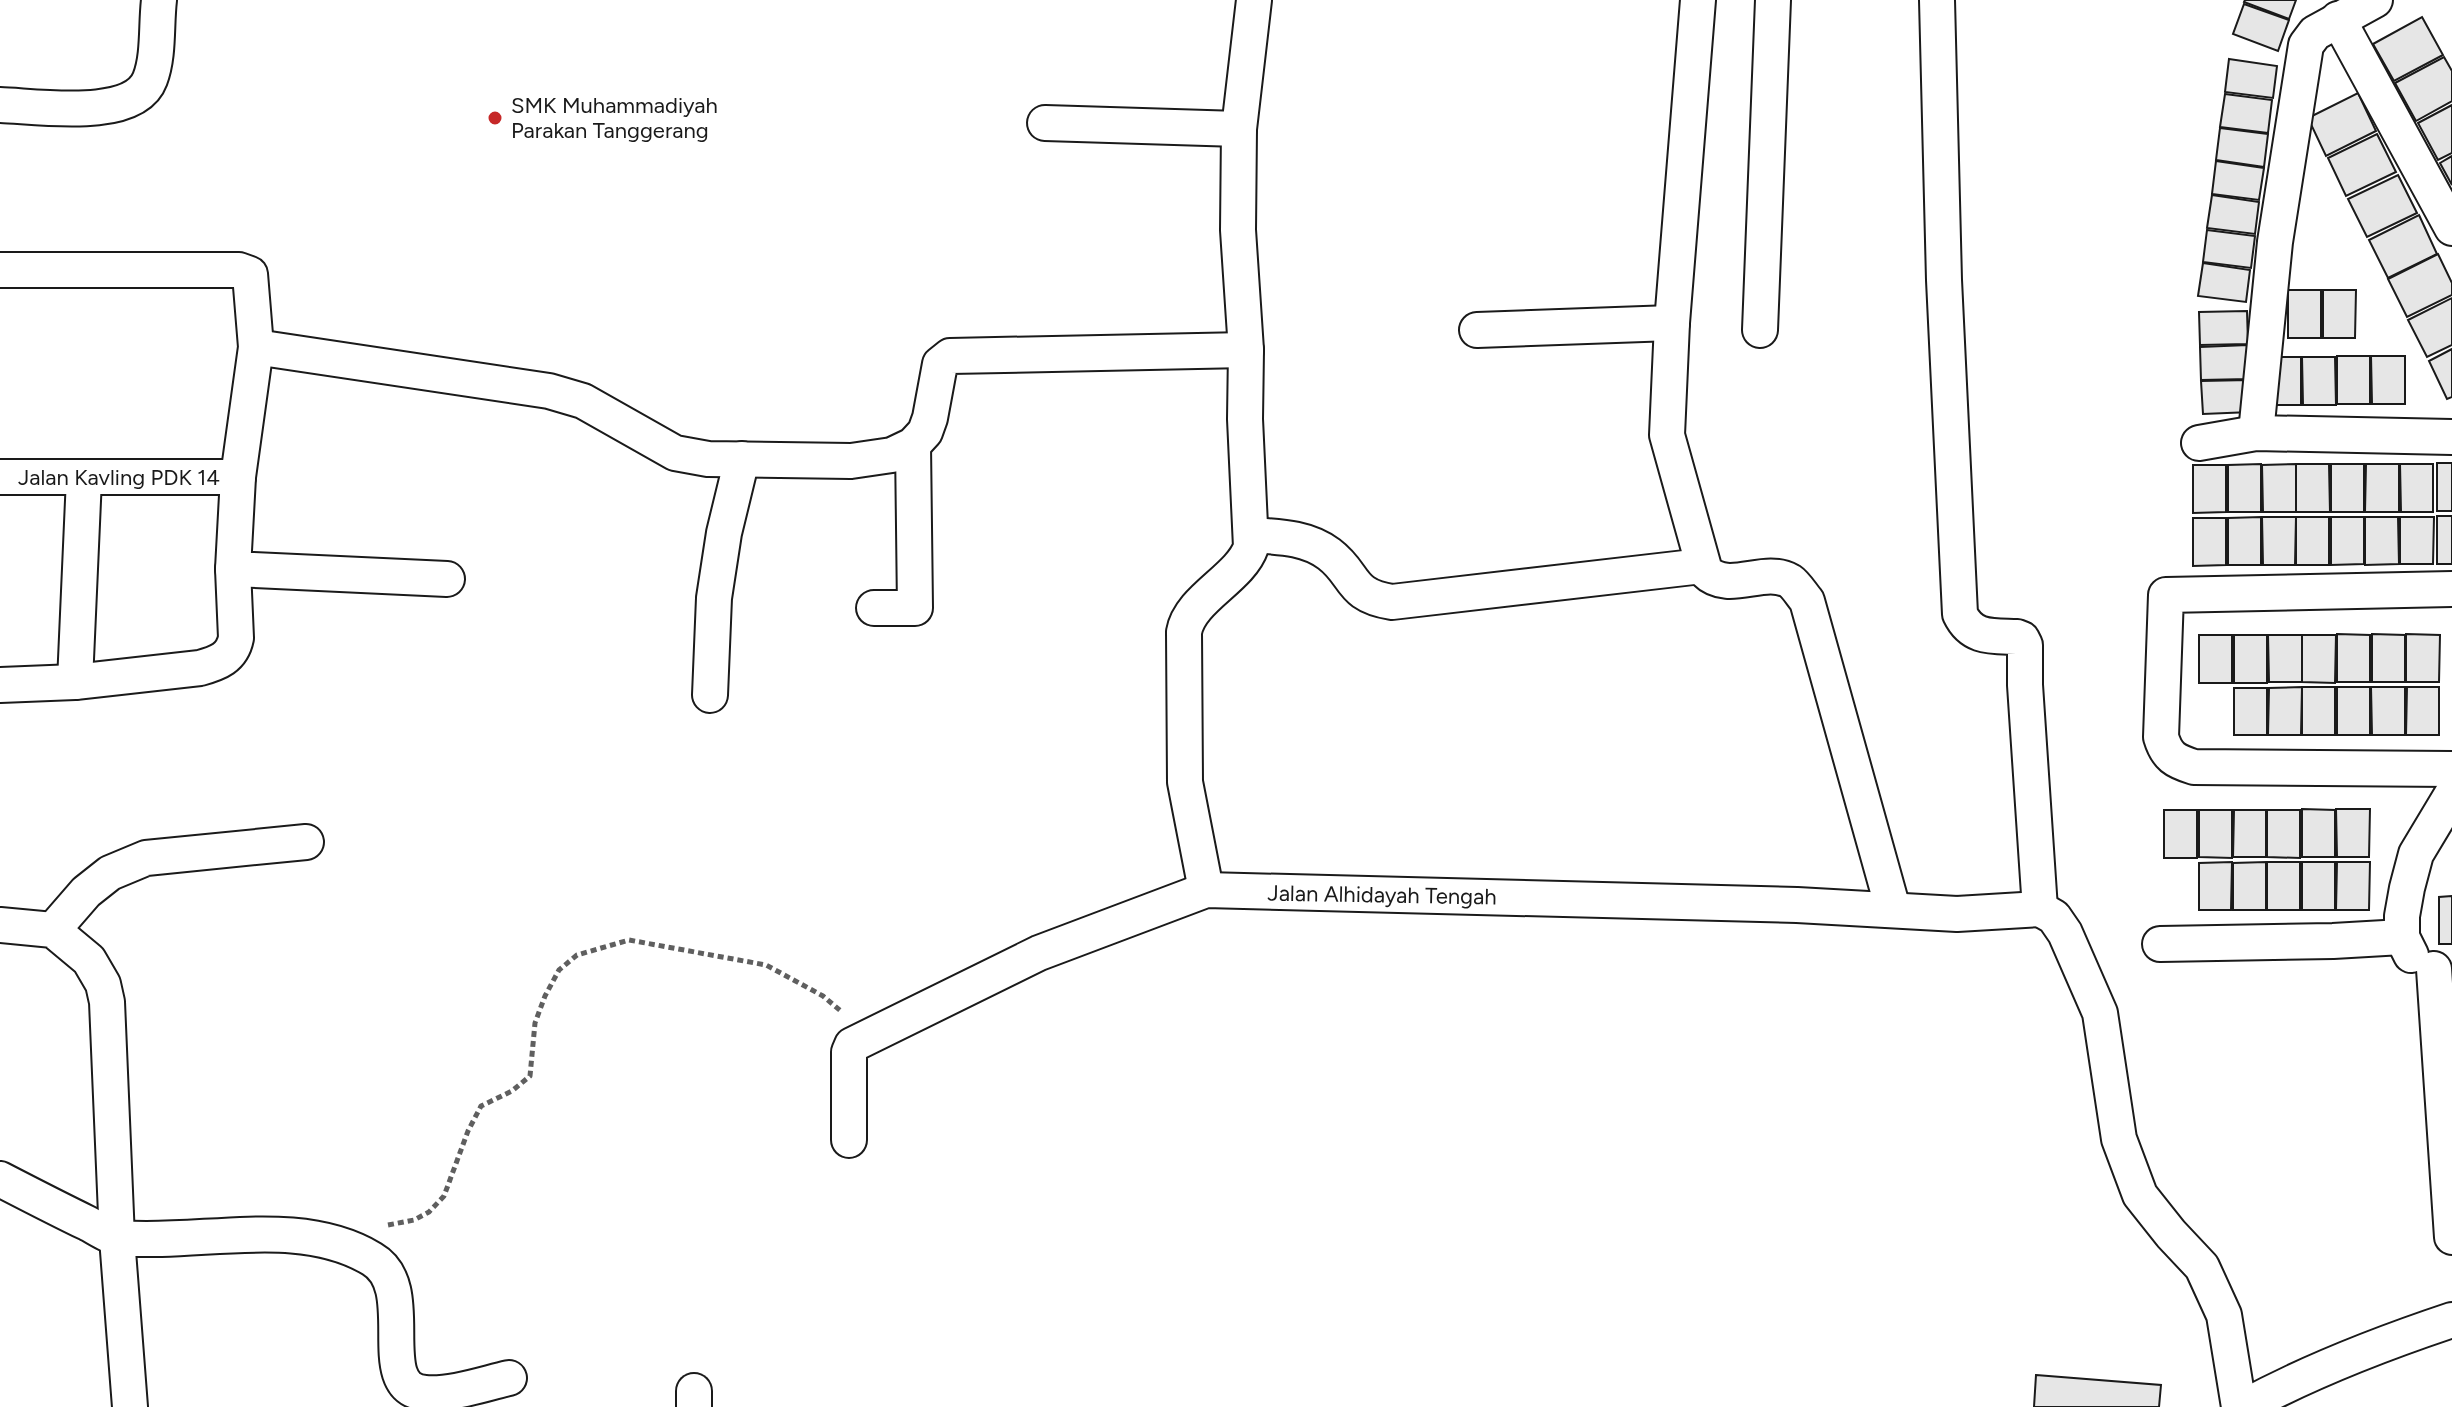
<svg xmlns="http://www.w3.org/2000/svg" width="2452" height="1407" font-family="Figtree,sans-serif">
	<rect width="100%" height="100%" fill="#fff"/>
	<!-- building -->
	<g fill="#e6e6e6" stroke="#1a1a1a" stroke-width="2">
		<path d="M 2245,0 L 2296,0 L 2289,19 L 2244,2 Z"/>
		<path d="M 2244,4 L 2289,20 L 2278,51 L 2233,34 Z"/>
		<path d="M 2422,17 L 2443,55 L 2394,81 L 2373,44 Z"/>
		<path d="M 2444,57 L 2452,71 L 2452,101 L 2416,121 L 2395,83 Z"/>
		<path d="M 2229,59 L 2277,66 L 2273,98 L 2225,92 Z"/>
		<path d="M 2358,93 L 2376,131 L 2326,156 L 2308,118 Z"/>
		<path d="M 2225,94 L 2272,100 L 2268,133 L 2220,127 Z"/>
		<path d="M 2452,105 L 2452,153 L 2438,160 L 2418,123 Z"/>
		<path d="M 2220,128 L 2268,134 L 2264,167 L 2216,160 Z"/>
		<path d="M 2377,134 L 2396,172 L 2346,196 L 2328,158 Z"/>
		<path d="M 2452,156 L 2452,185 L 2440,163 Z"/>
		<path d="M 2216,161 L 2264,168 L 2259,200 L 2212,194 Z"/>
		<path d="M 2398,175 L 2417,213 L 2367,237 L 2348,199 Z"/>
		<path d="M 2212,195 L 2259,202 L 2255,234 L 2207,228 Z"/>
		<path d="M 2419,215 L 2437,254 L 2388,278 L 2369,240 Z"/>
		<path d="M 2207,230 L 2255,236 L 2251,268 L 2203,262 Z"/>
		<path d="M 2438,254 L 2452,283 L 2452,295 L 2407,317 L 2388,279 Z"/>
		<path d="M 2203,263 L 2250,270 L 2246,302 L 2198,296 Z"/>
		<rect x="2288" y="290" width="33" height="48"/>
		<path d="M 2323,290 L 2356,290 L 2355,338 L 2323,338 Z"/>
		<path d="M 2452,298 L 2452,345 L 2427,357 L 2408,320 Z"/>
		<path d="M 2247,311 L 2248,344 L 2200,345 L 2199,312 Z"/>
		<path d="M 2248,345 L 2249,379 L 2201,380 L 2200,347 Z"/>
		<path d="M 2452,349 L 2452,397 L 2447,399 L 2429,361 Z"/>
		<rect x="2337" y="356" width="33" height="48"/>
		<path d="M 2371,356 L 2405,356 L 2405,404 L 2372,404 Z"/>
		<path d="M 2267,357 L 2301,357 L 2301,405 L 2268,405 Z"/>
		<path d="M 2302,357 L 2335,357 L 2336,405 L 2303,405 Z"/>
		<path d="M 2249,380 L 2251,412 L 2203,414 L 2201,381 Z"/>
		<rect x="2437" y="463" width="15" height="48"/>
		<path d="M 2261,464 L 2261,512 L 2228,512 L 2228,465 Z"/>
		<path d="M 2296,464 L 2329,464 L 2330,512 L 2296,512 Z"/>
		<path d="M 2296,464 L 2296,512 L 2263,512 L 2262,465 Z"/>
		<rect x="2331" y="464" width="33" height="48"/>
		<path d="M 2366,464 L 2399,464 L 2399,512 L 2365,512 Z"/>
		<path d="M 2400,464 L 2433,464 L 2433,512 L 2401,512 Z"/>
		<path d="M 2193,465 L 2226,465 L 2226,512 L 2193,513 Z"/>
		<rect x="2437" y="516" width="15" height="48"/>
		<path d="M 2261,517 L 2261,565 L 2228,565 L 2228,518 Z"/>
		<path d="M 2262,517 L 2296,517 L 2295,565 L 2263,565 Z"/>
		<rect x="2296" y="517" width="33" height="48"/>
		<path d="M 2331,517 L 2364,517 L 2364,564 L 2331,565 Z"/>
		<path d="M 2365,517 L 2398,517 L 2399,564 L 2365,565 Z"/>
		<path d="M 2400,517 L 2434,517 L 2433,564 L 2400,564 Z"/>
		<path d="M 2193,518 L 2226,518 L 2226,565 L 2193,566 Z"/>
		<path d="M 2337,634 L 2370,635 L 2370,682 L 2337,682 Z"/>
		<path d="M 2372,634 L 2405,635 L 2405,682 L 2372,682 Z"/>
		<path d="M 2406,634 L 2440,635 L 2439,682 L 2406,682 Z"/>
		<rect x="2199" y="635" width="33" height="48"/>
		<rect x="2234" y="635" width="33" height="48"/>
		<path d="M 2268,635 L 2302,635 L 2302,682 L 2269,682 Z"/>
		<path d="M 2302,635 L 2336,635 L 2335,683 L 2302,682 Z"/>
		<path d="M 2302,687 L 2301,735 L 2268,735 L 2269,688 Z"/>
		<rect x="2302" y="687" width="33" height="48"/>
		<rect x="2337" y="687" width="33" height="48"/>
		<path d="M 2371,687 L 2405,687 L 2405,735 L 2372,735 Z"/>
		<path d="M 2407,687 L 2439,687 L 2439,735 L 2406,735 Z"/>
		<rect x="2234" y="688" width="33" height="47"/>
		<path d="M 2302,809 L 2335,810 L 2335,857 L 2302,857 Z"/>
		<path d="M 2336,809 L 2370,809 L 2369,857 L 2337,857 Z"/>
		<rect x="2164" y="810" width="33" height="48"/>
		<path d="M 2199,810 L 2232,810 L 2232,858 L 2199,857 Z"/>
		<path d="M 2234,810 L 2266,810 L 2266,857 L 2233,857 Z"/>
		<path d="M 2267,810 L 2300,810 L 2300,858 L 2267,857 Z"/>
		<path d="M 2232,862 L 2231,910 L 2199,910 L 2199,863 Z"/>
		<path d="M 2266,862 L 2266,910 L 2233,910 L 2233,863 Z"/>
		<rect x="2267" y="862" width="33" height="48"/>
		<rect x="2302" y="862" width="33" height="48"/>
		<path d="M 2337,862 L 2370,862 L 2369,910 L 2336,910 Z"/>
		<path d="M 2452,896 L 2452,944 L 2439,944 L 2439,897 Z"/>
		<path d="M 2036,1375 L 2161,1385 L 2159,1407 L 2034,1407 Z"/>
	</g>
	<g fill="none" stroke-linecap="round" stroke-linejoin="round">
		<!-- street casing -->
		<g stroke="#1a1a1a" stroke-width="38">
			<g id="street">
				<path d="M 1698,0 L 1672,323 L 1667,435 L 1705,571 C 1729,595 1763,566 1790,581 C 1796,585 1802,595 1807,601 L 1893,909"/>
				<path d="M 1937,0 L 1944,280 L 1960,614 C 1972,639 1992,636 2017,637 L 2022,639 L 2025,645 L 2025,685 L 2040,909"/>
				<path d="M 2338,19 L 2452,228"/>
				<path d="M 0,105 C 36,106 134,122 150,79 C 159,56 156,25 159,0"/>
				<path d="M 1045,123 L 1239,129"/>
				<path d="M 0,270 L 239,270 L 250,274 L 256,347 L 238,477 L 233,569 L 447,579"/>
				<path d="M 1477,330 L 1672,323"/>
				<path d="M 1760,330 L 1773,0"/>
				<path d="M 256,347 L 549,391 L 583,401 L 675,453 L 708,459 L 851,461 L 892,455 L 913,445 L 925,432 L 930,418 L 940,364 L 950,356 L 1246,350"/>
				<path d="M 2256,433 L 2275,242 L 2306,45 L 2315,33 L 2375,0"/>
				<path d="M 2199,443 L 2256,433 L 2452,437"/>
				<path d="M 0,477 L 238,477"/>
				<path d="M 1251,535 C 1279,537 1306,537 1329,554 C 1357,575 1348,595 1392,602 L 1702,566"/>
				<path d="M 2452,589 L 2166,595 L 2161,737 C 2167,757 2175,761 2194,767 L 2452,769"/>
				<path d="M 874,608 L 915,608 L 913,445"/>
				<path d="M 75,682 L 84,478"/>
				<path d="M 0,685 L 75,682 L 200,668 C 218,663 232,658 236,638 L 233,569"/>
				<path d="M 710,695 L 714,598 L 724,533 L 742,459"/>
				<path d="M 1206,890 L 1185,782 L 1184,632 C 1190,598 1240,579 1251,547 L 1245,419 L 1246,350 L 1238,230 L 1239,129 L 1254,0"/>
				<path d="M 2040,909 L 2054,917 L 2065,933 L 2100,1013 L 2119,1139 L 2140,1195 L 2171,1234 L 2202,1267 L 2224,1315 L 2239,1407"/>
				<path d="M 0,925 L 53,930 L 89,960 L 103,984 L 107,1002 L 117,1238 L 130,1407"/>
				<path d="M 53,930 L 86,892 L 110,873 L 146,858 L 306,842"/>
				<path d="M 2160,944 L 2333,941 L 2402,937"/>
				<path d="M 2411,955 L 2402,937 L 2402,916 L 2407,888 L 2416,854 L 2452,794"/>
				<path d="M 2434,969 L 2452,1237"/>
				<path d="M 849,1140 L 849,1052 L 852,1045 L 1039,953 L 1206,890 L 1797,905 L 1957,914 L 2040,909"/>
				<path d="M 0,1179 C 29,1194 58,1209 87,1223 C 97,1228 109,1237 120,1238 C 201,1245 299,1215 372,1259 C 422,1288 369,1388 425,1393 C 452,1395 483,1384 509,1378"/>
				<path d="M 694,1391 L 694,1407"/>
				<path d="M 2244,1407 C 2310,1371 2380,1344 2452,1320"/>
			</g>
		</g>
		<!-- path -->
		<path stroke="#5f5f5f" stroke-width="5" stroke-dasharray="6 4" stroke-linecap="butt" d="M 388,1225 L 414,1220 L 429,1212 L 444,1196 L 468,1131 L 481,1106 L 512,1091 L 530,1076 L 535,1023 L 545,996 L 559,970 L 577,955 L 629,940 L 766,965 L 823,996 L 842,1012"/>
		<!-- street -->
		<use href="#street" stroke="#fff" stroke-width="34"/>
	</g>
	<!-- markers -->
	<circle fill="#c62828" stroke="#fff" stroke-width="3" cx="495" cy="118" r="8"/>
	<g text-anchor="middle" dominant-baseline="central" stroke-width="6" stroke-linejoin="round" paint-order="stroke">
		<!-- poi labels -->
		<g font-size="22" fill="#1a1a1a" stroke="#fff" text-anchor="start">
			<text x="511" y="105">SMK Muhammadiyah<tspan x="511" dy="25">Parakan Tanggerang</tspan></text>
		</g>
		<!-- street labels -->
		<g font-size="22" fill="#1a1a1a" stroke="#fff">
			<text x="119" y="477">Jalan Kavling PDK 14</text>
			<text transform="translate(1382 895) rotate(1)">Jalan Alhidayah Tengah</text>
		</g>
	</g>
</svg>
